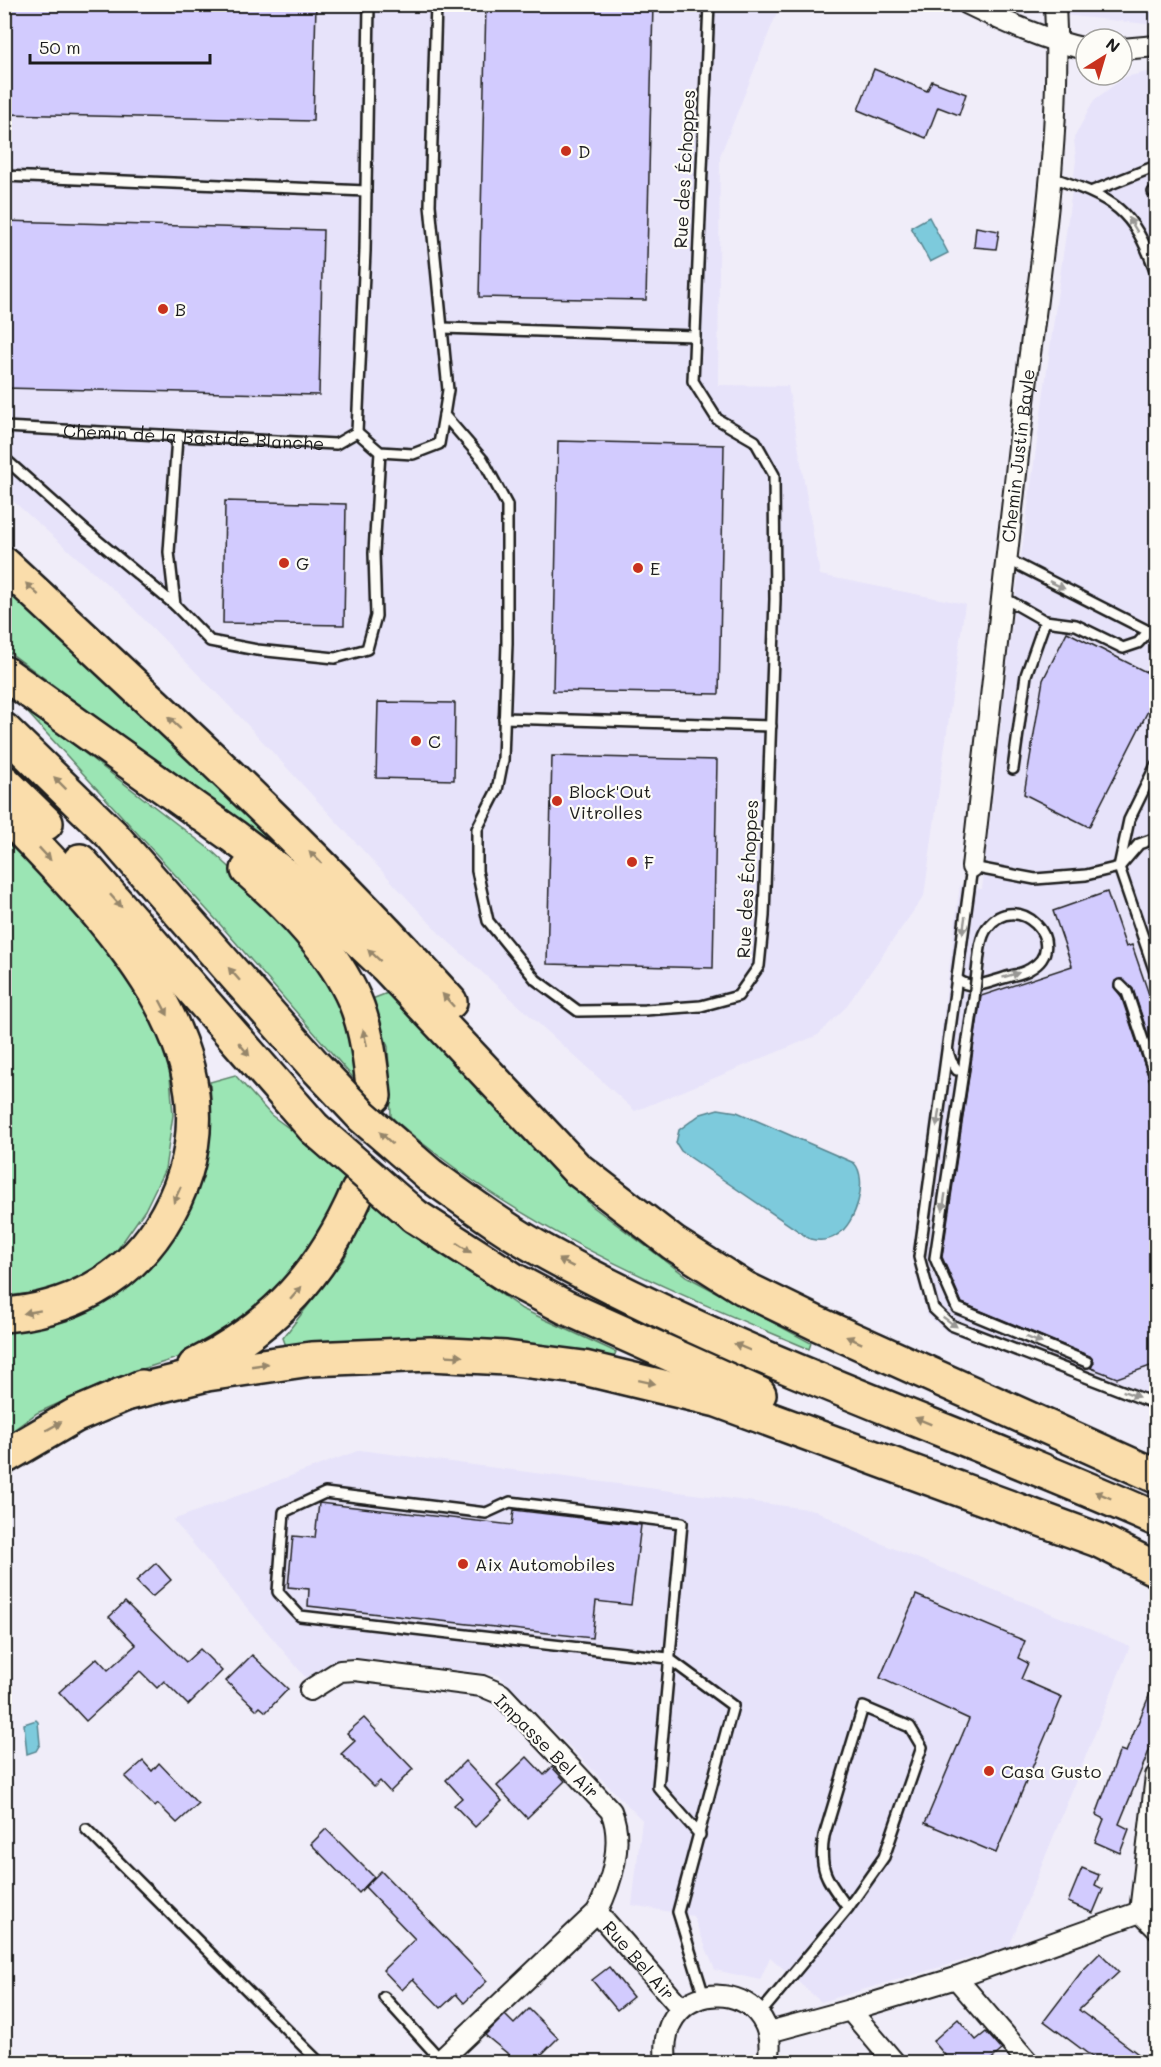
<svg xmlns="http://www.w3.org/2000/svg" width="1161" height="2067" font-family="Mali,sans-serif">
	<rect width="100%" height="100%" fill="#f0edf9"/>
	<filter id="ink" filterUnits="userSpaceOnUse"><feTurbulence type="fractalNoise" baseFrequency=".0167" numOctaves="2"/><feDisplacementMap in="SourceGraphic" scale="12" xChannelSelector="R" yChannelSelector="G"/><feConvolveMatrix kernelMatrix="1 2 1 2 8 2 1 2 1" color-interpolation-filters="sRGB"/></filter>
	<g filter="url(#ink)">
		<!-- built -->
		<g fill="#e7e3fa">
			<path d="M 5,5 L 780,5 L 720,156 L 718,385 L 788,386 L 820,575 L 965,604 L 924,896 L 845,1008 L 818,1035 L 635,1111 L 440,934 L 242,719 L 125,600 L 5,494 Z"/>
			<path d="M 1006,5 L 1156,5 L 1156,25 L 1017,10 Z"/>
			<path d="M 1156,70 L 1156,1410 L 947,1332 L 927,1315 L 912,1259 L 960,885 L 982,889 L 1013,615 L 1076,161 L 1074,138 L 1094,100 L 1125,77 Z"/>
			<path d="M 360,1450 L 815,1510 L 868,1538 L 1130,1646 L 1009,1947 L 821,2002 L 770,1957 L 760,1980 L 715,1970 L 693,1916 L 632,1905 L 642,1820 L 499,1675 L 343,1657 L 306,1678 L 173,1520 Z"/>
		</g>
		<!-- green -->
		<g fill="#9be5b4" stroke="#5c8068" stroke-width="1.5">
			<path d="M 4,580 L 355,910 L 5,649 Z"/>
			<path d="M 18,702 L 212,851 L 281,915 L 325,972 L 352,1041 L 356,1081 L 218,922 Z"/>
			<path d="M 4,831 L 83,919 L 146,1009 L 169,1063 L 173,1115 L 165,1169 L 145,1210 L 115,1253 L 75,1283 L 33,1293 L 5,1296 Z"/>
			<path d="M 398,989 L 524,1135 L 592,1206 L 686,1276 L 811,1343 L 809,1349 C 658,1285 520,1230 395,1120 L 391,1116 L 388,1047 L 372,999 Z"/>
			<path d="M 235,1075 L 271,1115 L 313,1146 L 347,1179 L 319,1240 L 279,1291 L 230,1330 L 186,1355 L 118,1377 L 37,1413 L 5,1436 L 4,1328 C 103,1323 176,1264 202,1168 C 205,1156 209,1144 211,1132 C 212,1116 211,1098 210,1082 Z"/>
			<path d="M 373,1200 L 402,1224 L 522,1309 L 616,1352 L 612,1362 L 410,1344 L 286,1346 L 283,1338 L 344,1259 Z"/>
		</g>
		<!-- water -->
		<g fill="#7dcadc" stroke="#56848f" stroke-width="1.5">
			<path d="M 929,217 L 948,253 L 930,262 L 911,227 Z"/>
			<path d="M 718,1109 L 737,1112 L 854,1163 C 869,1179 856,1224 837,1235 C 829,1241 819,1241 810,1239 L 681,1151 L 676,1143 L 679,1130 L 701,1114 Z"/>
			<path d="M 36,1720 L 38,1722 L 40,1744 L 36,1751 L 27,1754 L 24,1724 Z"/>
		</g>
		<!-- building -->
		<g fill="#d2cbfe" stroke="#1c1c1c" stroke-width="1.5">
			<path d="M 4,4 L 316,4 L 313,121 L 4,114 Z"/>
			<path d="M 486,4 L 653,4 L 646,300 L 479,297 Z"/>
			<path d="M 874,69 L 927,91 L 932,81 L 966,94 L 959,115 L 938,107 L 926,138 L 858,110 Z"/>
			<path d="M 4,221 L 323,230 L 319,395 L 4,388 Z"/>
			<path d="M 976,227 L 999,231 L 996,249 L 974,247 Z"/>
			<path d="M 558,441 L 724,445 L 719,694 L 553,691 Z"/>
			<path d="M 225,501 L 346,504 L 344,625 L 223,623 Z"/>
			<path d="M 1067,632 L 1156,677 L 1156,695 L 1089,827 L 1024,794 L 1043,680 Z"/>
			<path d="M 378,702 L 455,703 L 454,780 L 376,778 Z"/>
			<path d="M 552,756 L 717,760 L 713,968 L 547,964 Z"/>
			<path d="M 1107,892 L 1126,947 L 1132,945 L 1156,1015 L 1156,1059 L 1133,989 L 1122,979 L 1115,981 L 1114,987 L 1121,996 L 1150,1081 L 1156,1086 L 1156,1364 L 1117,1378 L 1091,1368 L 1094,1362 L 1090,1356 L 962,1303 L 942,1257 L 981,996 L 1072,966 L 1053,911 Z"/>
			<path d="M 319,1503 L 512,1525 L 514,1510 L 641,1525 L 631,1605 L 596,1601 L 592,1638 L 308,1606 L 309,1589 L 288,1587 L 293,1536 L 315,1538 Z"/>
			<path d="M 156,1563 L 171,1580 L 152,1597 L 136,1581 Z"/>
			<path d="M 916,1595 L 1025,1641 L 1018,1658 L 1028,1663 L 1021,1679 L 1062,1697 L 996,1853 L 925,1823 L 969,1719 L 880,1678 Z"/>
			<path d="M 125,1602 L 186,1662 L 200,1649 L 222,1671 L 188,1705 L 164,1681 L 157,1688 L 140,1671 L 86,1721 L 59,1692 L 97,1658 L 108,1670 L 136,1645 L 109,1617 Z"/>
			<path d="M 252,1655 L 288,1689 L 266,1712 L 260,1707 L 257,1710 L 226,1681 Z"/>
			<path d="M 1156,1679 L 1156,1734 L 1119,1824 L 1129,1829 L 1120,1853 L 1095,1842 L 1104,1819 L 1096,1815 L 1120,1750 L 1126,1752 Z"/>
			<path d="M 364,1718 L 413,1769 L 390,1792 L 380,1781 L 374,1787 L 341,1754 L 355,1741 L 347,1733 Z"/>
			<path d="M 527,1757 L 544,1775 L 552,1767 L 565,1781 L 527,1818 L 497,1786 Z"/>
			<path d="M 143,1761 L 152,1771 L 159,1763 L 198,1804 L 177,1823 L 158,1804 L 155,1807 L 125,1777 Z"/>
			<path d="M 465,1761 L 502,1801 L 475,1827 L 454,1805 L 462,1798 L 446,1780 Z"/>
			<path d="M 326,1829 L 374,1877 L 359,1893 L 311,1844 Z"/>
			<path d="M 1082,1868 L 1099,1875 L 1095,1885 L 1103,1889 L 1093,1913 L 1068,1902 Z"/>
			<path d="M 381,1871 L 487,1981 L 464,2003 L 456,1994 L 441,2008 L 413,1979 L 402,1990 L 383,1970 L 415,1939 L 365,1887 Z"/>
			<path d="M 1100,1953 L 1119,1972 L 1079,2010 L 1149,2062 L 1099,2062 L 1044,2021 L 1082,1971 Z"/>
			<path d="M 609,1967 L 633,1997 L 617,2010 L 592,1980 Z"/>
			<path d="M 529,2009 L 558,2038 L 534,2062 L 518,2062 L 485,2035 L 505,2015 L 514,2024 Z"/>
			<path d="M 958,2019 L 976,2040 L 986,2032 L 1002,2050 L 988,2062 L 951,2062 L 933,2041 Z"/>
		</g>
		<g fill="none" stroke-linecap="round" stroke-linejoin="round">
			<!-- trunk-tunnel -->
			<path stroke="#c6c3cd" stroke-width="33" stroke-dasharray="33 16" stroke-linecap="butt" d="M 358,1191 L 368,1148 L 374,1098"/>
			<!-- service casing -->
			<g stroke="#1c1c1c" stroke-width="14">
				<g id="service">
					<path d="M 436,4 L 430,205 L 448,390 L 444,415 L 483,460 L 507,505 L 507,643 L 503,760 L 497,790 L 477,829 L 477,871 L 488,921 L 536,980 L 578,1011 L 645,1010 L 701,1006 L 738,996 L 759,966 L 764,916 L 775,599 L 774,475 L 755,441 L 717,419 L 693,381 L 709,4"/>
					<path d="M 4,176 L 366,191"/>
					<path d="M 1051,177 C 1114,199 1133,208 1156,273"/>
					<path d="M 1093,191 L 1156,166"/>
					<path d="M 1153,192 L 1156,190"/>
					<path d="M 442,328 L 695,336"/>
					<path id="s1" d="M 4,427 L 336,444 L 357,432 L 365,251 L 369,4"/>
					<path d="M 357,432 L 380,452 L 413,454 L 439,444 L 444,415"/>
					<path d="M 177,437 L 169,552 L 175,605 L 210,641 L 257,650 L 335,658 L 367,649 L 376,616 L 374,553 L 380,452"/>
					<path d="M 4,458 L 86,531 L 175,605"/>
					<path d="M 1005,558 L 1156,635"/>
					<path d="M 1001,596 L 1045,621 L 1026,675 L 1013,769"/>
					<path d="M 1045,621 L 1076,625 L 1123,648 L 1138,643 L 1149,631"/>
					<path d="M 504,718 L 771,726"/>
					<path d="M 1121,865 L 1139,844 L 1156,838"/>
					<path d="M 1119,867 L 1129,820 L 1156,765"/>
					<path d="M 1156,975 L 1119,867 L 1086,875 L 1035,879 L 972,867 L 919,1257 L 933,1308 L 951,1325 L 1156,1404"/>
					<path d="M 957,979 C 972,991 986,983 1004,978 C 1012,975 1023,974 1030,969 C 1073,945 1017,887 987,928 C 979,939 979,958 977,972"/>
					<path d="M 1120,985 L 1127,992 L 1156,1079"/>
					<path d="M 974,999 L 935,1258 L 957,1308 L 1087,1362"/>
					<path d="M 948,1052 L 951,1061 L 957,1070"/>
					<path d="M 86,1829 L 319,2062"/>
					<path d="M 700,1835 L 658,1787 L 682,1523 L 510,1502 L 486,1513 L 325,1493 L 284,1512 L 278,1592 L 300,1616 L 668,1658 L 733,1706 L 678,1912 L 704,1996"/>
					<path d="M 384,1997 L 441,2060"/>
					<path d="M 759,2015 L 848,1908 L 884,1857 L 922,1747 L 910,1727 L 863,1707 L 824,1836 C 818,1871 828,1881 848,1908"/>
				</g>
			</g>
			<!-- minor casing -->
			<g stroke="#1c1c1c" stroke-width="24">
				<g id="minor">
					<path d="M 968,4 C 1007,23 1044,40 1086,49"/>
					<path d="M 1122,49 L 1156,46"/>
					<path id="s2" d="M 972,867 C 989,709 1006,551 1025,393 C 1041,264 1062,134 1055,4"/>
					<path d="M 310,1690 L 340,1671 L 355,1670 L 482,1686 L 501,1694 L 611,1811 C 624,1842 612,1882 597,1912 L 439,2062"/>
					<path d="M 1156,1776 L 1140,1912 L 1156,1928"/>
					<path id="s3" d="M 597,1912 L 681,2008"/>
					<path d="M 956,1978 L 1028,2062"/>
					<path d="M 850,2010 L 956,1978 L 1140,1912"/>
					<path d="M 769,2032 L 850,2010 L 894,2062"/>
					<path d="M 666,2062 C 654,1970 785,1977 768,2062"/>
				</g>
			</g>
			<!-- trunk casing -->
			<g stroke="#1c1c1c" stroke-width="38">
				<g id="trunk">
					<path d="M 4,564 C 157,707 311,846 450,1002"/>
					<path d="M 4,673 L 233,836 L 312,896 L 387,967 L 576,1168 L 673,1243 L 744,1288 L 816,1323 L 1156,1476"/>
					<path d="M 4,730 L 111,834 L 314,1065"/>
					<path d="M 4,782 L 46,823"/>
					<path d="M 4,812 C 109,923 262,1065 160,1227 C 125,1281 68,1310 4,1315"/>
					<path d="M 80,861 L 314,1128"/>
					<path d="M 248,870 C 289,906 333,950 355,1001 C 367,1030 371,1065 374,1096"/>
					<path d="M 430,1175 C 468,1202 506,1231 547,1253 C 741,1360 955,1429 1156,1519"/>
					<path d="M 415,1216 L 514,1280 L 565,1307 L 759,1394"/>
					<path d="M 195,1366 C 275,1326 323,1272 358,1191"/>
					<path d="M 121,1395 L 207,1374 L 311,1359 L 430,1354 L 506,1358 L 584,1368 L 717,1400 L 1098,1540 L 1156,1569"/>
					<path d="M 4,1457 L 74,1416 L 142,1387"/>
				</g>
			</g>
			<!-- service -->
			<use href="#service" stroke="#fdfcf7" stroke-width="9"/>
			<!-- minor -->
			<use href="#minor" stroke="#fdfcf7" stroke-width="20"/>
			<!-- trunk -->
			<use href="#trunk" stroke="#faddab" stroke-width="33"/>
			<!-- service-bridge casing -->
			<g stroke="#1c1c1c" stroke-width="14" stroke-linecap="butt">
				<path id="service-bridge" d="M 974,999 L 977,972"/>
			</g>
			<!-- trunk-bridge casing -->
			<g stroke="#1c1c1c" stroke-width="38" stroke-linecap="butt">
				<g id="trunk-bridge">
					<path d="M 314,1065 L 362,1116 L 430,1175"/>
					<path d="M 314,1128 L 415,1216"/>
				</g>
			</g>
			<!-- service-bridge -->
			<use href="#service-bridge" stroke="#fdfcf7" stroke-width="9"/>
			<!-- trunk-bridge -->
			<use href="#trunk-bridge" stroke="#faddab" stroke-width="33"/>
		</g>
		<!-- one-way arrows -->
		<defs><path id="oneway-solid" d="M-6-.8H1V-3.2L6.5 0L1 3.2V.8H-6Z" transform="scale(1.5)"/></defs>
		<g fill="#989794">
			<use href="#oneway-solid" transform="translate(1133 225) rotate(-122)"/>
			<use href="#oneway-solid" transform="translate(1057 585) rotate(26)"/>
			<use href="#oneway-solid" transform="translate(964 925) rotate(98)"/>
			<use href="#oneway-solid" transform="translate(1011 975) rotate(-17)"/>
			<use href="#oneway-solid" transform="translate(938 1118) rotate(98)"/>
			<use href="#oneway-solid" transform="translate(944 1202) rotate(99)"/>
			<use href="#oneway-solid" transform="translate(950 1322) rotate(35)"/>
			<use href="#oneway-solid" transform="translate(1034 1340) rotate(22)"/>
			<use href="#oneway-solid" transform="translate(1131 1394) rotate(21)"/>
		</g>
		<g fill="#96866b">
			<use href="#oneway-solid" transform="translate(32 589) rotate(-137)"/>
			<use href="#oneway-solid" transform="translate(174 723) rotate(-137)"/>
			<use href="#oneway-solid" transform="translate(60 783) rotate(-135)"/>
			<use href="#oneway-solid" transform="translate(45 854) rotate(47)"/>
			<use href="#oneway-solid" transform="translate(315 857) rotate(-135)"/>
			<use href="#oneway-solid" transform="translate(116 901) rotate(48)"/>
			<use href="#oneway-solid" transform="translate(374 955) rotate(-137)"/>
			<use href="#oneway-solid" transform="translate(234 974) rotate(-131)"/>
			<use href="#oneway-solid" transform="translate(448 1000) rotate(-132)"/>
			<use href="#oneway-solid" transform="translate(164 1008) rotate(62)"/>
			<use href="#oneway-solid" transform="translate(365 1038) rotate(-103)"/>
			<use href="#oneway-solid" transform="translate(244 1049) rotate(50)"/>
			<use href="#oneway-solid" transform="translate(386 1138) rotate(-137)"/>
			<use href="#oneway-solid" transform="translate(177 1195) rotate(114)"/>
			<use href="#oneway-solid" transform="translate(464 1248) rotate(33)"/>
			<use href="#oneway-solid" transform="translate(566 1263) rotate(-153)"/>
			<use href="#oneway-solid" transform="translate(296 1293) rotate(-49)"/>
			<use href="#oneway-solid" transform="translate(32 1312) rotate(170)"/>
			<use href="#oneway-solid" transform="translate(854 1340) rotate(-156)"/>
			<use href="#oneway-solid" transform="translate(742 1347) rotate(-157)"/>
			<use href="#oneway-solid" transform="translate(454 1356) rotate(3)"/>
			<use href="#oneway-solid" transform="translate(260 1365) rotate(-8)"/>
			<use href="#oneway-solid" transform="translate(647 1382) rotate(12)"/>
			<use href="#oneway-solid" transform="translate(923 1421) rotate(-158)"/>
			<use href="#oneway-solid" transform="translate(54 1426) rotate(-29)"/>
			<use href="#oneway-solid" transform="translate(1103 1495) rotate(-157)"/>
		</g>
	</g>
	<!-- markers -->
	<g fill="#c8321e" stroke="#fdfcf7" stroke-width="2">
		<circle cx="566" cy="151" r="6"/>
		<circle cx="163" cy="309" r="6"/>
		<circle cx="284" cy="563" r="6"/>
		<circle cx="638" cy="568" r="6"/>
		<circle cx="416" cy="741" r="6"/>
		<circle cx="557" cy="801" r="6"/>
		<circle cx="632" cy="862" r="6"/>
		<circle cx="463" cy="1564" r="6"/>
		<circle cx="989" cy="1771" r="6"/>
	</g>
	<g text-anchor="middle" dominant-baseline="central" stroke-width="4.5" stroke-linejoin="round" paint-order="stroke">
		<!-- poi labels -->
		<g font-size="18" fill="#1c1c1c" stroke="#fdfcf7" text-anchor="start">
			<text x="578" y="151">D</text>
			<text x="175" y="309">B</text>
			<text x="296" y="563">G</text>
			<text x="650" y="568">E</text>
			<text x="428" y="741">C</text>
			<text x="569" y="791">Block'Out<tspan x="569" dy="21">Vitrolles</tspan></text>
			<text x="644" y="862">F</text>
			<text x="475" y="1564">Aix Automobiles</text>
			<text x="1001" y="1771">Casa Gusto</text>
		</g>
		<!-- street labels -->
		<g font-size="18" fill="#1c1c1c" stroke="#fdfcf7">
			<text transform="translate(684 169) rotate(-87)">Rue des Échoppes</text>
			<text stroke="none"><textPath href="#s1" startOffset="190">Chemin de la Bastide Blanche</textPath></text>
			<text stroke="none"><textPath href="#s2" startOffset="414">Chemin Justin Bayle</textPath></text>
			<text transform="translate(747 879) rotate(-87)">Rue des Échoppes</text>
			<text transform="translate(547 1746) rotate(45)">Impasse Bel Air</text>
			<text stroke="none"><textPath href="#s3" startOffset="64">Rue Bel Air</textPath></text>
		</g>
	</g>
	<!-- margin -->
	<rect width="1161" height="2067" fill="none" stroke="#fdfcf7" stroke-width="24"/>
	<rect x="12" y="12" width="1137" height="2043" fill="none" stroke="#1c1c1c" stroke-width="2" filter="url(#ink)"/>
	<!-- north arrow -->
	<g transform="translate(1104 57) rotate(37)"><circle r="28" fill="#fdfcf7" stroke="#a3a29f" stroke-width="1.5"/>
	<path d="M0-4.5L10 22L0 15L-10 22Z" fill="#c8321e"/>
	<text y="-9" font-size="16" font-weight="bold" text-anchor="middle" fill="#1c1c1c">N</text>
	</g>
	<!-- scale -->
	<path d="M30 54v9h180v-9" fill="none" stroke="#1c1c1c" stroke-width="3"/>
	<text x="39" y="54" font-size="18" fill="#1c1c1c" stroke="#fdfcf7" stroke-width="4.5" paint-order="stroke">50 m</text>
</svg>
